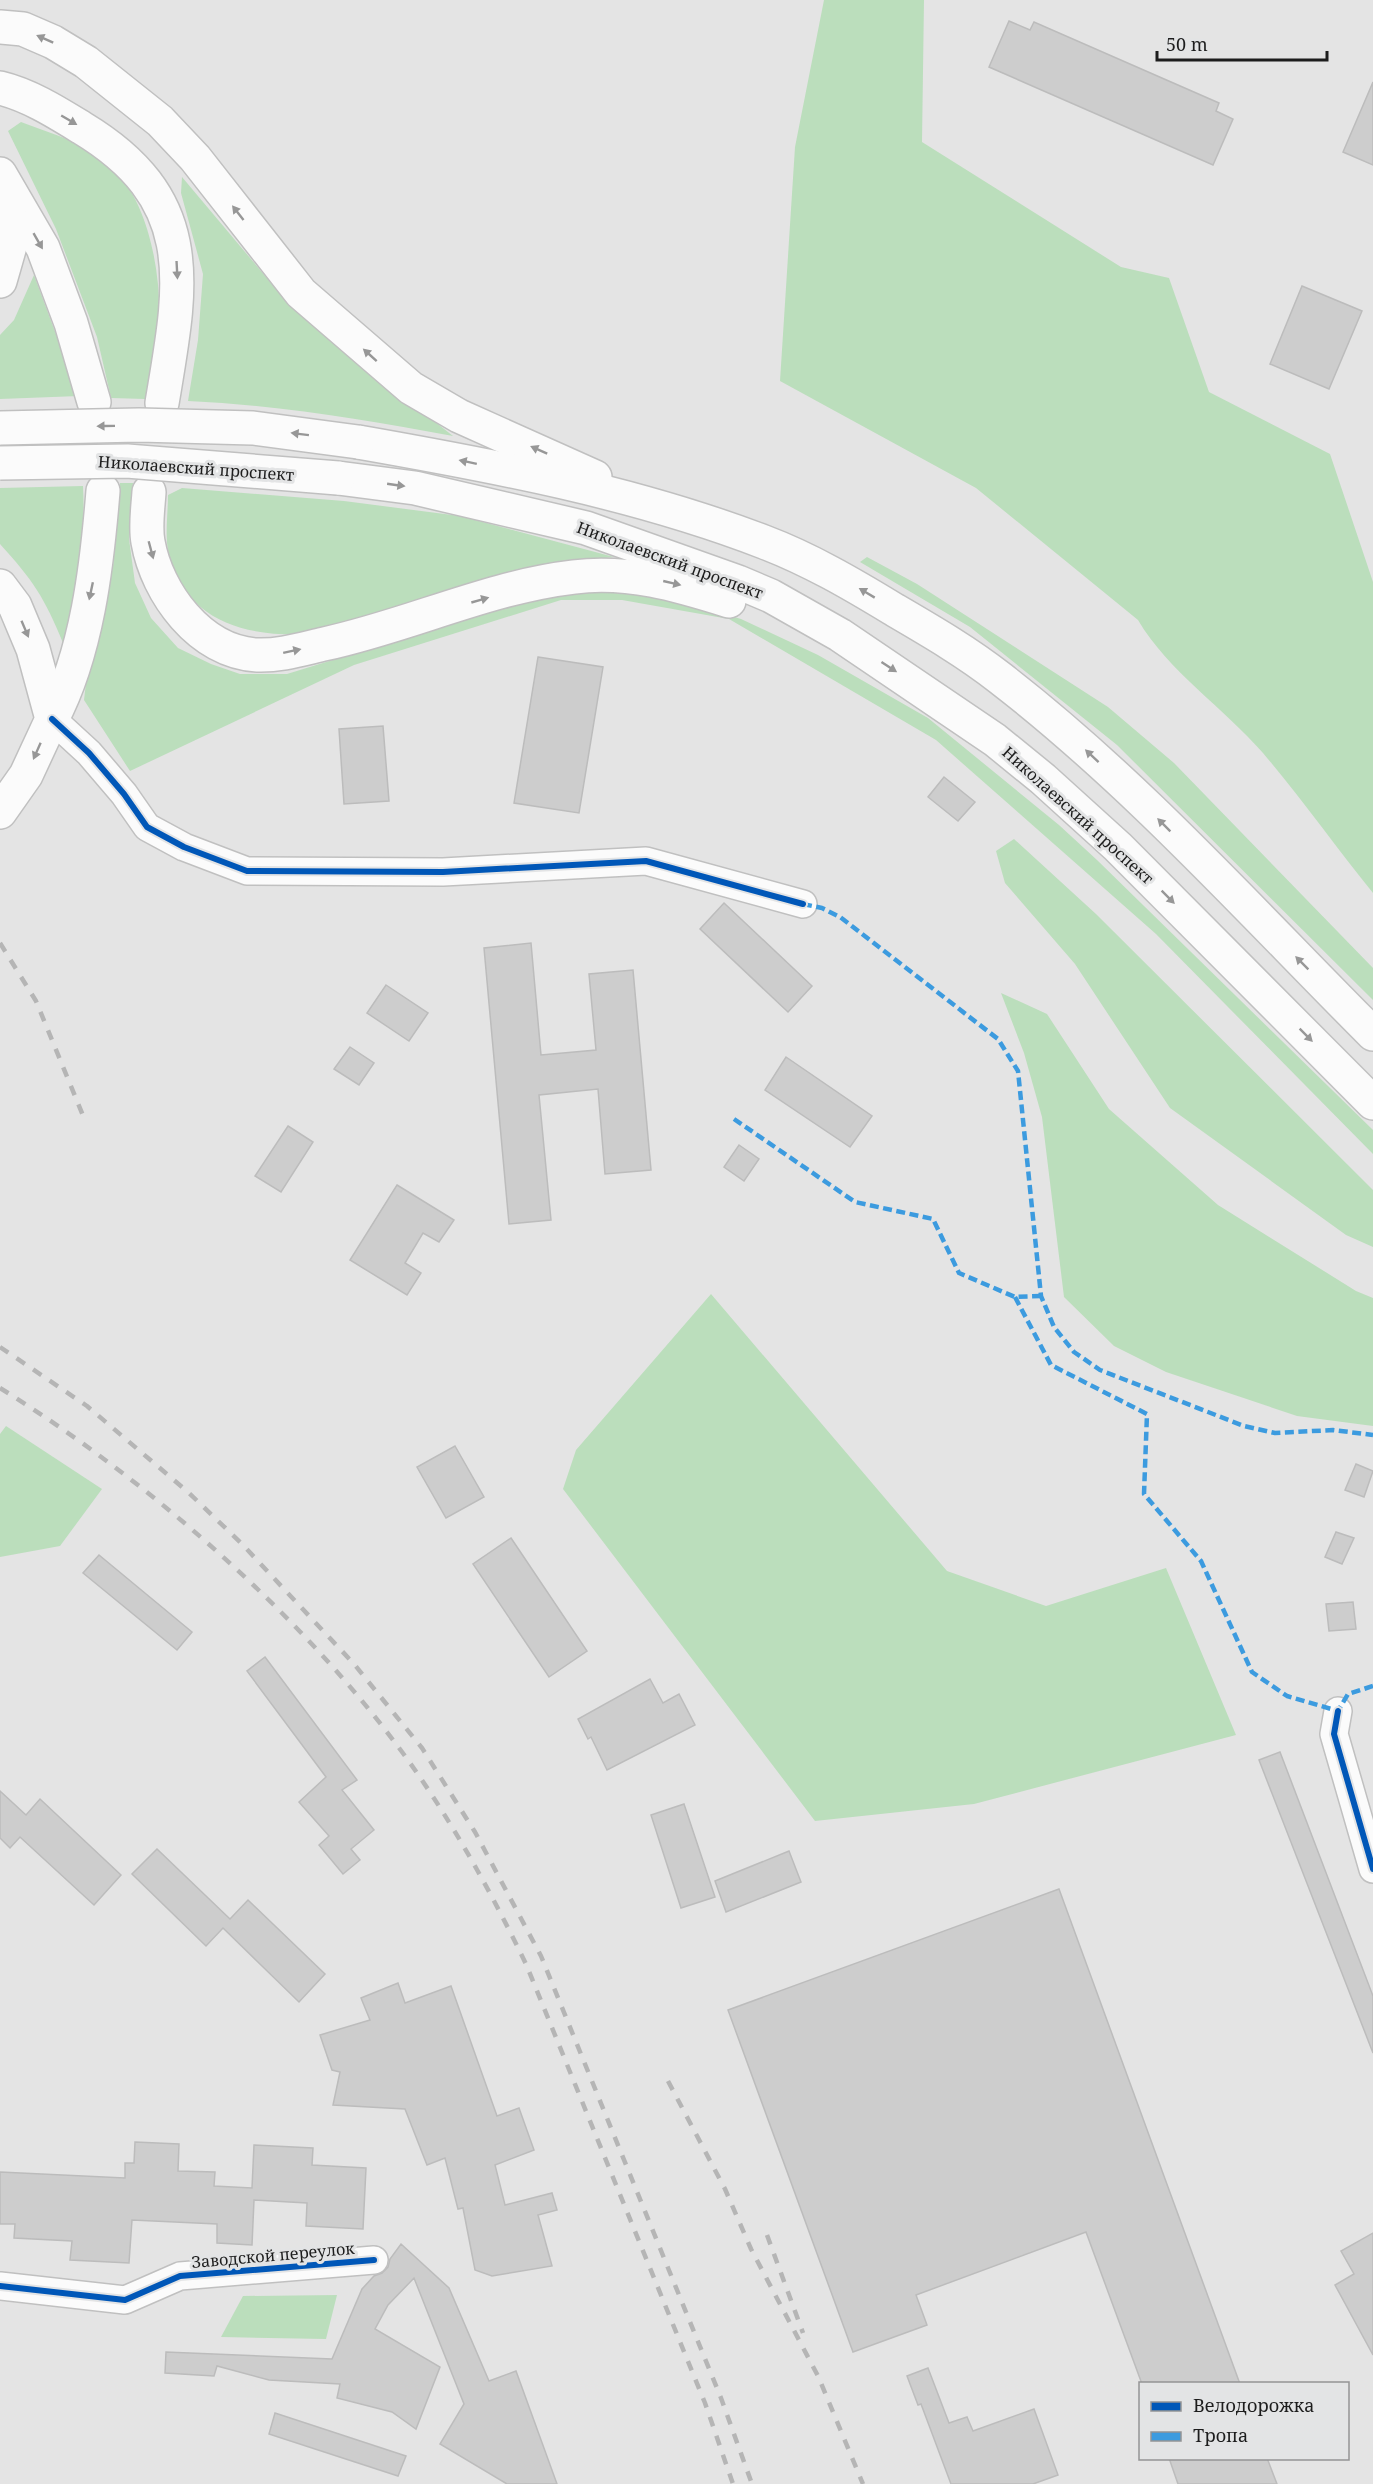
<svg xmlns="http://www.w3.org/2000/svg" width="1373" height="2484" font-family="'Noto Serif',serif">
	<rect width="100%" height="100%" fill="#e4e4e4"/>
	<!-- green -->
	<g fill="#bbdebc">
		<path d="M 824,0 L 924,0 L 922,142 L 1121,267 L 1169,278 L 1209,392 L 1330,454 L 1373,582 L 1373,893 C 1336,847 1301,798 1263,753 C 1224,708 1168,671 1138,620 L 976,488 L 780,381 L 795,147 Z"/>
		<path d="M 21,122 C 53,134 89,144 114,169 C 153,208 165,293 157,346 C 154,364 149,381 145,399 L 111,398 L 97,337 L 56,229 L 8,131 Z"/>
		<path d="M 182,177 L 277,290 L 324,334 L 453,436 C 365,420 278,405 188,401 L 198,340 L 203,274 L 181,193 Z"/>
		<path d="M 34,275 L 79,396 L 0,399 L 0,335 L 14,320 Z"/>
		<path d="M 120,483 L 133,483 L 129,539 L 135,583 L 151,618 L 178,648 L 211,664 L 240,674 L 287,674 L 541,596 L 609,591 L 685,602 L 741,619 L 818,655 L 928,718 L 1059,825 L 1097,860 L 1373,1130 L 1373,1154 L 1156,934 L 936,740 L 729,619 L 622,600 L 561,600 L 354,665 L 130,771 L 84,700 L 88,666 L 113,567 Z"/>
		<path d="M 83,486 C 86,540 77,591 63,643 C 45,598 32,579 0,544 L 0,488 Z"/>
		<path d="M 182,488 L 344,501 L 460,516 L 614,557 L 535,566 L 308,634 C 244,637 184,621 168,550 C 165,534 168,512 168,495 Z"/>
		<path d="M 867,557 L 917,584 L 1108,707 L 1174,763 L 1373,968 L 1373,1000 L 1117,745 L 970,627 L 860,562 Z"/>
		<path d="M 1014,839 L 1096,914 L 1373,1190 L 1373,1247 L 1346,1235 L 1170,1108 L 1075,964 L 1005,883 L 996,851 Z"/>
		<path d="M 1001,993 L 1047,1014 L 1109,1109 L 1218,1205 L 1356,1291 L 1373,1298 L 1373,1426 L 1297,1416 L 1166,1372 L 1114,1346 L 1064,1297 L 1042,1117 L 1024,1053 Z"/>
		<path d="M 711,1294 L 947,1571 L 1046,1606 L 1166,1568 L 1236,1735 L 974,1804 L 815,1821 L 563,1489 L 576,1450 Z"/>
		<path d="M 6,1426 L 102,1489 L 60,1546 L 0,1557 L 0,1434 Z"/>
		<path d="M 337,2295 L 326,2339 L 221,2337 L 243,2296 Z"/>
	</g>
	<!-- building -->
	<g fill="#cdcdcd" stroke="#bcbcbc" stroke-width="1.5">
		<path d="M 1009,21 L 1030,30 L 1034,22 L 1219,103 L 1216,111 L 1233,119 L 1213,165 L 989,67 Z"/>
		<path d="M 1373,82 L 1373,165 L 1343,152 Z"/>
		<path d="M 1302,286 L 1362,311 L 1329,389 L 1270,364 Z"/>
		<path d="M 538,657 L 603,667 L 579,813 L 514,803 Z"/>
		<path d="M 383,726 L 389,801 L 344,804 L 339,729 Z"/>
		<path d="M 944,777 L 975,802 L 958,821 L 928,797 Z"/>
		<path d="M 724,903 L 812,986 L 788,1012 L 700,929 Z"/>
		<path d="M 531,943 L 541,1055 L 596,1050 L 589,974 L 633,970 L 651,1170 L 605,1174 L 598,1089 L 539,1095 L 551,1220 L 509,1224 L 484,948 Z"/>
		<path d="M 386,985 L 428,1013 L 409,1041 L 367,1013 Z"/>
		<path d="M 350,1047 L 374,1063 L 359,1085 L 334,1069 Z"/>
		<path d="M 786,1057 L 872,1116 L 850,1147 L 765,1090 Z"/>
		<path d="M 288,1126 L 313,1142 L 281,1192 L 255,1176 Z"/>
		<path d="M 739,1145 L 759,1159 L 744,1181 L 724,1167 Z"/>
		<path d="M 397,1185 L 454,1220 L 439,1242 L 423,1233 L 405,1263 L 421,1273 L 407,1295 L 350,1260 Z"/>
		<path d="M 455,1446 L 484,1497 L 446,1518 L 417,1467 Z"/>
		<path d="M 1356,1464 L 1373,1471 L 1364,1497 L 1345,1490 Z"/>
		<path d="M 1336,1532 L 1354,1538 L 1342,1564 L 1325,1557 Z"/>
		<path d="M 511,1538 L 587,1651 L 549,1677 L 473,1564 Z"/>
		<path d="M 99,1555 L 192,1632 L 177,1650 L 83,1573 Z"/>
		<path d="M 1353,1602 L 1356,1629 L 1329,1631 L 1326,1604 Z"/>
		<path d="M 265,1657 L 357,1780 L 342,1790 L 374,1830 L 351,1849 L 360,1860 L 343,1874 L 319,1845 L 329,1836 L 299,1802 L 326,1777 L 247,1671 Z"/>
		<path d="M 650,1679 L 663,1703 L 679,1694 L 695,1725 L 607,1770 L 591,1737 L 588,1739 L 578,1719 Z"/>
		<path d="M 1280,1752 L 1373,1996 L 1373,2053 L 1259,1760 Z"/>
		<path d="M 0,1791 L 26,1815 L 40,1799 L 121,1875 L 94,1905 L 20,1837 L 10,1848 L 0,1838 Z"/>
		<path d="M 684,1804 L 715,1897 L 681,1908 L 651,1815 Z"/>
		<path d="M 157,1849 L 230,1919 L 248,1900 L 325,1974 L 299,2002 L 223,1928 L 206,1946 L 132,1874 Z"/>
		<path d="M 789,1851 L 801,1882 L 726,1912 L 715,1881 Z"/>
		<path d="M 1059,1889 L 1240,2384 L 1142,2384 L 1086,2232 L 916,2295 L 927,2325 L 853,2352 L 728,2010 Z"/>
		<path d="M 398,1983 L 405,2003 L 451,1986 L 497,2116 L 519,2108 L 534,2150 L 495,2165 L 505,2205 L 552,2193 L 557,2210 L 538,2215 L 552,2266 L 492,2276 L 475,2270 L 463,2208 L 458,2209 L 445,2158 L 427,2165 L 405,2109 L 333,2105 L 340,2072 L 332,2070 L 320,2035 L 370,2020 L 361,1998 Z"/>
		<path d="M 135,2142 L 179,2144 L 178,2171 L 215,2172 L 214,2186 L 252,2188 L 254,2145 L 313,2148 L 312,2165 L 366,2168 L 363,2229 L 306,2226 L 307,2203 L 254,2200 L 252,2245 L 217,2243 L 217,2224 L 132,2220 L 129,2263 L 70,2260 L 72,2241 L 14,2238 L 15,2224 L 0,2224 L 0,2172 L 125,2178 L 125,2163 L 134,2163 Z"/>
		<path d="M 1373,2233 L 1373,2355 L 1335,2285 L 1354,2274 L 1341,2251 Z"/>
		<path d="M 401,2244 L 449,2288 L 489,2381 L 516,2371 L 557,2484 L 507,2484 L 440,2444 L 464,2404 L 414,2278 L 388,2305 L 375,2329 L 440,2367 L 416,2429 L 392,2412 L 337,2398 L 340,2384 L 269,2380 L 217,2366 L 214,2376 L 165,2373 L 166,2352 L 332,2359 L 362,2289 L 374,2276 L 382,2273 L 388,2267 L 390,2259 Z"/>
		<path d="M 928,2368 L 949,2423 L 967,2417 L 973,2431 L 1034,2409 L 1058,2475 L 1033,2484 L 951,2484 L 921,2404 L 918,2405 L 907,2376 Z"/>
		<path d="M 275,2413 L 406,2456 L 398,2476 L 269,2434 Z"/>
		<path d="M 1169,2458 L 1267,2458 L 1277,2484 L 1178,2484 Z"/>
	</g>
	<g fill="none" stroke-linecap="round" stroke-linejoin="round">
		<!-- street casing -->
		<g stroke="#c0c0c0" stroke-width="30">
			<g id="street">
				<path d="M 52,719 L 89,753 L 124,794 L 147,827 L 184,847 L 247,871 L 443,872 L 646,861 L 803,904"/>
				<path d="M 1338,1711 L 1334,1734 L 1373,1869"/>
				<path d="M 0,2286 L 125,2300 L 180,2276 L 374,2260"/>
			</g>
		</g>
		<!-- primary casing -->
		<g stroke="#c0c0c0" stroke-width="36">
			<g id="primary">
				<path d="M 0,27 L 23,29 L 53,42 L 86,62 L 160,121 L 195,158 L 301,293 L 411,388 L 459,416 L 595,477"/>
				<path d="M 0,88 C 29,95 56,112 82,128 C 201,200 182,284 162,403"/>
				<path d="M 0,174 L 43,248 L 71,323 L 94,402"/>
				<path d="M 0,281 L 10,246 L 8,193"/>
				<path d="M 358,442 C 495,466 634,492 764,542 C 809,559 852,584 893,609 C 929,630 967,652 1000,678 C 1136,783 1252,913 1373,1034"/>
				<path d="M 338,478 L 415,488 L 586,528 L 738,582 L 771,596 L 840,635 L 995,740 L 1043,779 L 1118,847 L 1373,1103"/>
				<path d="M 149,492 C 148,508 145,527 148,542 C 157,593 200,652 257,655 C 279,656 302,649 324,644 C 408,626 488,587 574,577 C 628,570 678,585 729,601"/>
				<path d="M 0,586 L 15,606 L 33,649 L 52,719 L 26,775 L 0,812"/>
				<path d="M 52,719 C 87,653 97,566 103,491"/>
			</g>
		</g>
		<!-- street -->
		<use href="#street" stroke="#fbfbfb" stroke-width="27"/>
		<!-- primary -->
		<use href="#primary" stroke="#fbfbfb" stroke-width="33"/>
		<!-- rail -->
		<g stroke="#b5b5b5" stroke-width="4.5" stroke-dasharray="10 10" stroke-linecap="butt">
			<path d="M 0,943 L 36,1001 L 84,1118"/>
			<path d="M 0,1347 L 87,1406 L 189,1493 L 242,1544 L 354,1664 L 422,1748 L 475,1832 L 541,1956 L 721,2398 L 752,2484"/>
			<path d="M 0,1388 C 148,1480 302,1615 405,1756 C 452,1821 491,1892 526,1964 L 705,2403 L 733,2484"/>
			<path d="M 668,2081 L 725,2189 L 751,2249 L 818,2376 L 863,2484"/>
			<path d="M 767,2235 L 803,2333"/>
		</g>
		<!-- primary-bridge casing -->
		<g stroke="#c0c0c0" stroke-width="36" stroke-linecap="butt">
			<g id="primary-bridge">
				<path d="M 0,428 L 139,425 L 253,428 L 358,442"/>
				<path d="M 0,463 L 127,461 L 338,478"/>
			</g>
		</g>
		<!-- primary-bridge -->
		<use href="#primary-bridge" stroke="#fbfbfb" stroke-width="33"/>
		<!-- quiet -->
		<g stroke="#3c9bdf" stroke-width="4.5" stroke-dasharray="9 4.5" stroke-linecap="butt">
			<path d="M 803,904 L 822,908 L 840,917 L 998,1039 L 1018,1071 L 1041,1296 L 1054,1327 L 1074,1352 L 1100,1370 L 1244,1426 L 1275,1433 L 1333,1430 L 1373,1435"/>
			<path d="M 734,1119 L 855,1202 L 933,1219 L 959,1273 L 1015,1297 L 1041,1296"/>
			<path d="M 1015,1297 L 1051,1365 L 1147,1414 L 1144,1494 L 1201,1561 L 1252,1672 L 1287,1696 L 1338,1711 L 1348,1694 L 1373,1686"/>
		</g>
		<!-- cycleway casing -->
		<g stroke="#e3e4e5" stroke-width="10">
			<g id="cycleway">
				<path d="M 52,719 L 89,753 L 124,794 L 147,827 L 184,847 L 247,871 L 443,872 L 646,861 L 803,904"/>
				<path d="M 1338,1711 L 1334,1734 L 1373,1869"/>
				<path d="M 0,2286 L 125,2300 L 180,2276 L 374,2260"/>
			</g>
		</g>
		<!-- cycleway -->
		<use href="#cycleway" stroke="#0057b8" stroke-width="6"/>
	</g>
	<!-- one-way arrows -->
	<defs><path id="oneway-solid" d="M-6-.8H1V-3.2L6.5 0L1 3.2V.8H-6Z" transform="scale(1.5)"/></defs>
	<g fill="#979797">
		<use href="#oneway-solid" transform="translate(45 39) rotate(-156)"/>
		<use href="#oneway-solid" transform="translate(69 120) rotate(30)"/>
		<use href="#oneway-solid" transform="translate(238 213) rotate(-128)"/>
		<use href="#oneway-solid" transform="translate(38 241) rotate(60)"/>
		<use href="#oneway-solid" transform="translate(177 270) rotate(87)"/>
		<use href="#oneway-solid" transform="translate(370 355) rotate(-138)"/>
		<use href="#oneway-solid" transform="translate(106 426) rotate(179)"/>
		<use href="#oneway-solid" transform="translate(300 434) rotate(-173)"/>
		<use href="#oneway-solid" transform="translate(539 450) rotate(-156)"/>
		<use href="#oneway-solid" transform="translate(468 462) rotate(-168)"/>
		<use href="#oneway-solid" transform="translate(396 485) rotate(8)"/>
		<use href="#oneway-solid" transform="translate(151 550) rotate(75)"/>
		<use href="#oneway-solid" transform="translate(672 583) rotate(13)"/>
		<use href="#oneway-solid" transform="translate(91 591) rotate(102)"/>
		<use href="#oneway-solid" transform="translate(867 593) rotate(-149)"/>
		<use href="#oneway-solid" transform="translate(480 600) rotate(-16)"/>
		<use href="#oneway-solid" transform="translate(25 629) rotate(67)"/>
		<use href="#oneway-solid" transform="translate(292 651) rotate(-12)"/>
		<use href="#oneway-solid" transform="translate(889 667) rotate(33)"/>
		<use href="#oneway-solid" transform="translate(37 751) rotate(114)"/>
		<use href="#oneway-solid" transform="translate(1092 756) rotate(-137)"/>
		<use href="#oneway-solid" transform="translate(1164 825) rotate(-135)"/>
		<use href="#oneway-solid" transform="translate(1168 897) rotate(45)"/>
		<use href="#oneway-solid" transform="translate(1302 963) rotate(-135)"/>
		<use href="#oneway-solid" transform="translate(1306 1035) rotate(45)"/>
	</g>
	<g text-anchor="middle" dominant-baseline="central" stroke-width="6" stroke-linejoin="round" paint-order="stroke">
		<!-- street labels -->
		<g font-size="16" fill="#1d1d1d" stroke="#e3e4e5">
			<text transform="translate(196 468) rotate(4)">Николаевский проспект</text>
			<text transform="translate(670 560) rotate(20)">Николаевский проспект</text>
			<text transform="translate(1078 815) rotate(42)">Николаевский проспект</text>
			<text transform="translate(273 2255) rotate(-5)">Заводской переулок</text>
		</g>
	</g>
	<!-- legend -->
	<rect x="1139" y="2382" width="210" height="78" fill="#e3e4e5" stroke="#949495" stroke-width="1.5"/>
	<rect x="1151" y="2402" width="30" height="9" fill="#0057b8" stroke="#949495" stroke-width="1.5"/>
	<text x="1193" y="2412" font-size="18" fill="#1d1d1d">Велодорожка</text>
	<rect x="1151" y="2432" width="30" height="9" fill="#3c9bdf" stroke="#949495" stroke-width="1.5"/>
	<text x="1193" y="2442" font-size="18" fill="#1d1d1d">Тропа</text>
	<!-- scale -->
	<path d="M1157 51v9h170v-9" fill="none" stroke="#1d1d1d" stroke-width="3"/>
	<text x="1166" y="51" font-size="18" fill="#1d1d1d" stroke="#e3e4e5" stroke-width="4.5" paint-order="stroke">50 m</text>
</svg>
